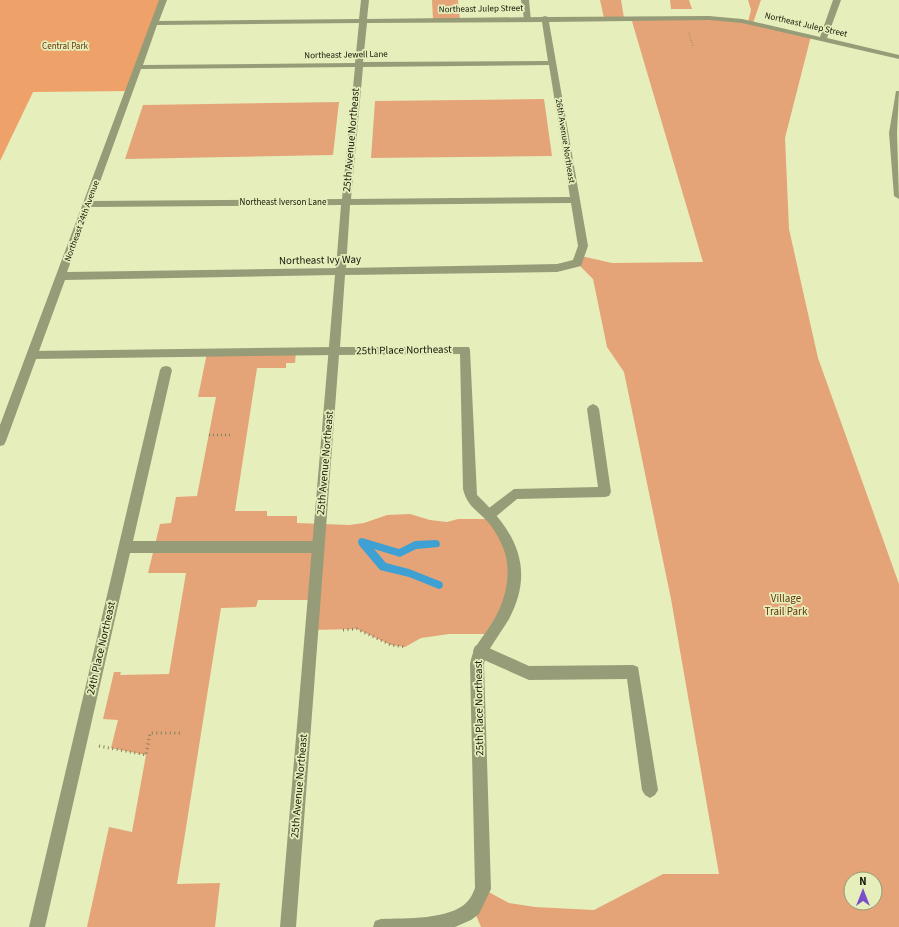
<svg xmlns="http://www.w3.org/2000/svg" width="899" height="927" font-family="'Source Sans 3',sans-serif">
	<rect width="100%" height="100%" fill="#e6eebc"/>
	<!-- green -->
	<g fill="#e5a477" fill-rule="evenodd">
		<path d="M 432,0 L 458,0 L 460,20 L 433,20 Z"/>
		<path d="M 600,0 L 621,0 L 624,18 L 604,18 Z"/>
		<path d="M 670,0 L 689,0 L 692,9 L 671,9 Z"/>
		<path d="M 748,0 L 761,0 L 753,23 L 811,36 L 785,138 L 789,229 L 818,358 L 899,584 L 899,927 L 481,927 L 473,908 L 483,889 L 509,903 L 535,907 L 594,910 L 663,874 L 719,874 L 671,599 L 624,372 L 607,347 L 593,279 L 578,264 L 581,256 L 612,263 L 703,262 L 631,18 L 684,17 L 748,22 L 751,10 ZM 851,879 L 875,879 L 875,903 L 851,903 Z"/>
		<path d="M 544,99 L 552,156 L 371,158 L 375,101 Z"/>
		<path d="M 339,102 L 333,155 L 125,159 L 143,105 Z"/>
		<path d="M 296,352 L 295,363 L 286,363 L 286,368 L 257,368 L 235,511 L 267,511 L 267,516 L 297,516 L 297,523 L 349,525 L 364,523 L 387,515 L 410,514 L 430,520 L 447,522 L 458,519 L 493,519 L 506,539 L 514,579 L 493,634 L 449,634 L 421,638 L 405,647 L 391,645 L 357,629 L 311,630 L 314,600 L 258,600 L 256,607 L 221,608 L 177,884 L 220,883 L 215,927 L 87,927 L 109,827 L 132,832 L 146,755 L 111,748 L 118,720 L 103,719 L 114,672 L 121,672 L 120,675 L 169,674 L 186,573 L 148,573 L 160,524 L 171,523 L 176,497 L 197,496 L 216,397 L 198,397 L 207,353 Z"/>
	</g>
	<!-- forest -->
	<path fill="#efa16a" d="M 0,0 L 163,0 L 130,91 L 33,92 L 0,161 Z"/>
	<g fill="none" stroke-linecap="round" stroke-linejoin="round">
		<!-- stream -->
		<path fill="#3fa0d3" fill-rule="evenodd" d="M 362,538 L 399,549 L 415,541 L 436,540 L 439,541 L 440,544 L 439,547 L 416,549 L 400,557 L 374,549 L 386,563 L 409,569 L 442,582 L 443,585 L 442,588 L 439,589 L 409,577 L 380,570 L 359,545 L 358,542 L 359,539 Z"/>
		<!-- path-far2 -->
		<path stroke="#7c815f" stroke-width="1.5" stroke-dasharray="0.5 2" stroke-linecap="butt" d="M 689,33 L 693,46"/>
		<!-- path-far1 -->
		<path stroke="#7c815f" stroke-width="2.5" stroke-dasharray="1 3" stroke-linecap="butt" d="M 209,435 L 233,435"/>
		<!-- path -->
		<g stroke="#7c815f" stroke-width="3" stroke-dasharray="1 3.5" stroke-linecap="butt">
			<path d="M 343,630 L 357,629 L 391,645 L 405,647"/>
			<path d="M 99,746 L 146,755 L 150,733 L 182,733"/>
		</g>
		<!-- lane -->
		<g fill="#969c77" fill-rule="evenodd">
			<path d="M 521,0 L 529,0 L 531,21 L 524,19 Z"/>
			<path d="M 334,347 L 339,351 L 334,355 L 32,359 L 27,355 L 32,351 Z"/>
			<path d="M 166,366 L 170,367 L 172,370 L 133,541 L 318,541 L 323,543 L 324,547 L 323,551 L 318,553 L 130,553 L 45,927 L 29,927 L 160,370 L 162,367 Z"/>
			<path d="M 593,404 L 597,406 L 599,409 L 611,492 L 609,496 L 605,497 L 517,499 L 493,519 L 489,521 L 485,519 L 483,515 L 485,511 L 514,489 L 598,487 L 587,409 L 589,406 Z"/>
			<path d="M 480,644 L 529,666 L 633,665 L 638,667 L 658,790 L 655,795 L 650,798 L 645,795 L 642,790 L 627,679 L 529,680 L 475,656 L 473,651 L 475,646 Z"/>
		</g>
		<!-- street -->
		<g fill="#969c77" fill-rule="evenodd">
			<path d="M 159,0 L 167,0 L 159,21 L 359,19 L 361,0 L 369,0 L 367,19 L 542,17 L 545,16 L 548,17 L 709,16 L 742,19 L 820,37 L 833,0 L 841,0 L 827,38 L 899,55 L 899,59 L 742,23 L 709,20 L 549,22 L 588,246 L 581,266 L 557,272 L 345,275 L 340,347 L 469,347 L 470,350 L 477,495 C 515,531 536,568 509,619 C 501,633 487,649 484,664 L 491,889 L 479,914 L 471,920 L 455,927 L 373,927 L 375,921 L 381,919 C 405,918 450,920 467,902 C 471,898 473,893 475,888 L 470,664 C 474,646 478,644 488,629 C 505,605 515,571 501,543 C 498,536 493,528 488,522 C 477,510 467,506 463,489 L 460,354 L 339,355 L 296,927 L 280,927 L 335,275 L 65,280 L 6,441 L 4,445 L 0,446 L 0,425 ZM 542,22 L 548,61 L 363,62 L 367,23 ZM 359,23 L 355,63 L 143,65 L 157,25 ZM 549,65 L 570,197 L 351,199 L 363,67 ZM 355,67 L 342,199 L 93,201 L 141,69 ZM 571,203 L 578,246 L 573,260 L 557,264 L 346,268 L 350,205 ZM 341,205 L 336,268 L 67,272 L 91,207 Z"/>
			<path d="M 896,91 L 899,91 L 897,133 L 899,199 L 894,196 L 889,133 Z"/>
		</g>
	</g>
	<g text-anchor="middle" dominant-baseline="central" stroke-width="3.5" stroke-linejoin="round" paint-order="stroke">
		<!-- far-street labels -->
		<g font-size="9" fill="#151706" stroke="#e6eebc">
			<text transform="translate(481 9) rotate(-1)">Northeast Julep Street</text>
			<text transform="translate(806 25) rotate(13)">Northeast Julep Street</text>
			<text transform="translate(346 55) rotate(-1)">Northeast Jewell Lane</text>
			<text transform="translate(565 141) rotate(81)">26th Avenue Northeast</text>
			<text x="283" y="202">Northeast Iverson Lane</text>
			<text transform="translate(82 221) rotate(-70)">Northeast 24th Avenue</text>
		</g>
		<!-- far-park labels -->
		<g font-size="9" fill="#653307" stroke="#e6eebc">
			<text x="65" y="46">Central Park</text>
		</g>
		<!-- street labels -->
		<g font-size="11" fill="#151706" stroke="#e6eebc">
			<text transform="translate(351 140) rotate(-85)">25th Avenue Northeast</text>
			<text transform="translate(320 260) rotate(-1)">Northeast Ivy Way</text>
			<text transform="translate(404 350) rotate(-1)">25th Place Northeast</text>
			<text transform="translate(325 463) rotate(-85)">25th Avenue Northeast</text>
			<text transform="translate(101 648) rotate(-77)">24th Place Northeast</text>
			<text transform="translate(479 708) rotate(-91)">25th Place Northeast</text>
			<text transform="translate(299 786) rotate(-85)">25th Avenue Northeast</text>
		</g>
		<!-- park labels -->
		<g font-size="11" fill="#653307" stroke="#e6eebc">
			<text x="786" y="598">Village<tspan x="786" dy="13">Trail Park</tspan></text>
		</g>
	</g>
	<!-- north arrow -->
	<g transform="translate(863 891)"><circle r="19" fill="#e6eebc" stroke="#929873"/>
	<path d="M0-3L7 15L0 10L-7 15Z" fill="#7950c9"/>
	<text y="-6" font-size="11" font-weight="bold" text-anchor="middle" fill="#151706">N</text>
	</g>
</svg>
